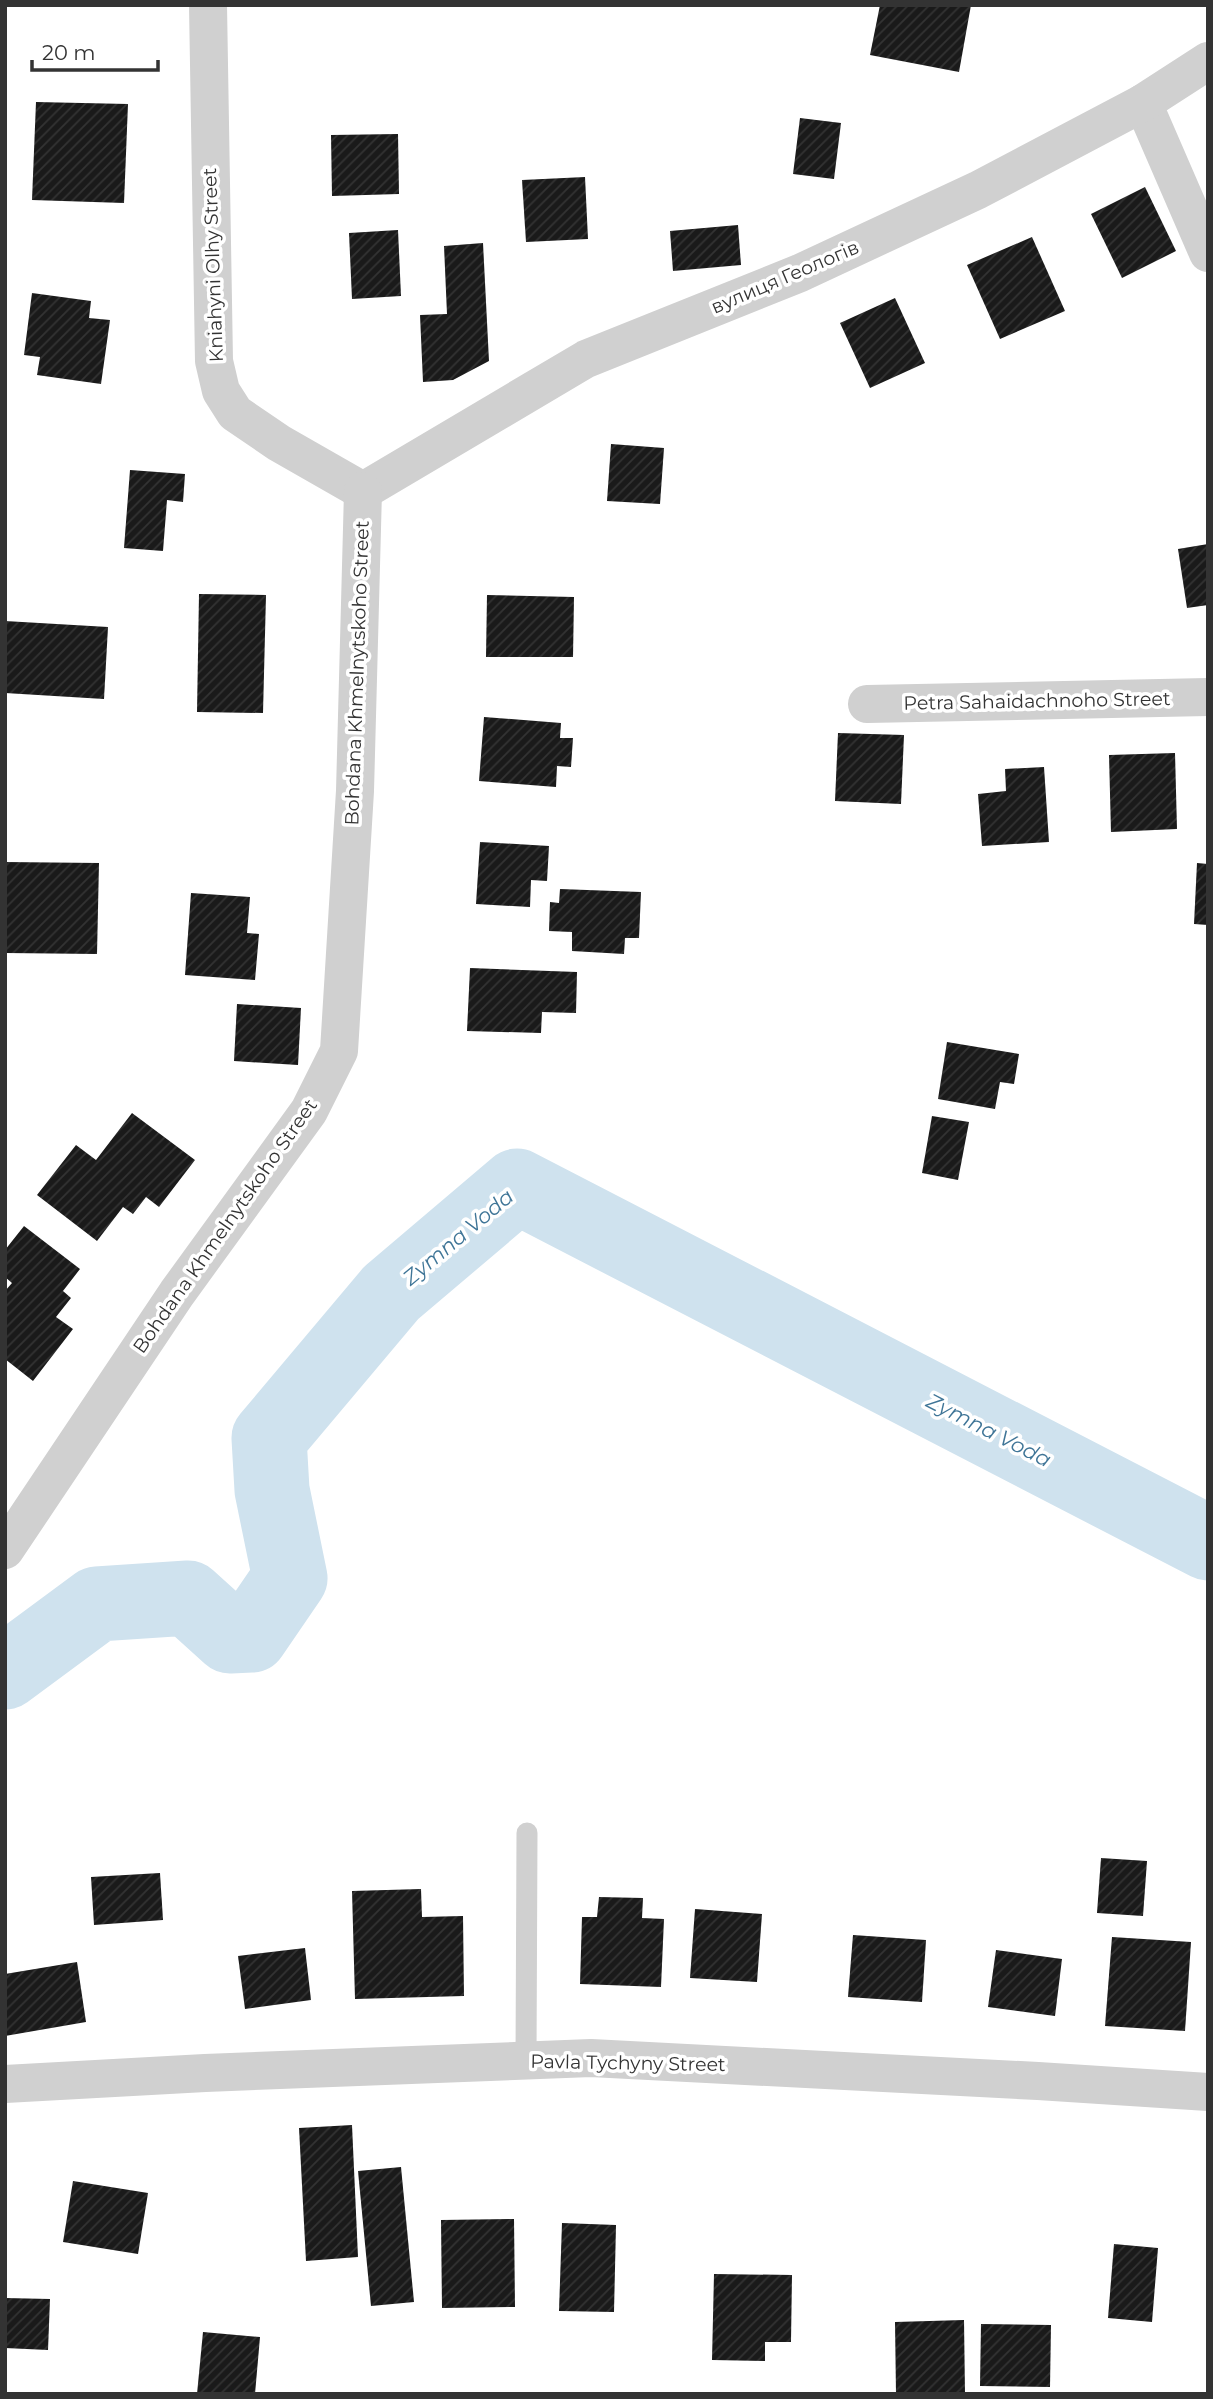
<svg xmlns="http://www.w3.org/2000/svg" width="1213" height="2399" font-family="Montserrat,sans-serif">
	<defs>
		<pattern id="building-hatch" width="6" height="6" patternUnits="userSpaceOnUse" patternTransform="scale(1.75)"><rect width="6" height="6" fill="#1a1a1a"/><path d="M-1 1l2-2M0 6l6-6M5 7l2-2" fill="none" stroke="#333"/></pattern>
	</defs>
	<rect width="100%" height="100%" fill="#fff"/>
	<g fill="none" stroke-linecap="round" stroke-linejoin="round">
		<!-- river -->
		<path stroke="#cfe2ee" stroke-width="75" d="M 5,1672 L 97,1604 L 188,1598 L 230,1636 L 251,1635 L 290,1578 L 272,1490 L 269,1438 L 391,1293 L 517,1186 L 1208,1543"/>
	</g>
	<!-- building -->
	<g fill="url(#building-hatch)">
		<path d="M 880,5 L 971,5 L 959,72 L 870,55 Z"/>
		<path d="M 36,102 L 128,104 L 124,203 L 32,200 Z"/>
		<path d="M 800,118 L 841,123 L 834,179 L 793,174 Z"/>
		<path d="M 398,134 L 399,194 L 332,196 L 331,135 Z"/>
		<path d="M 585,177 L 588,239 L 526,242 L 522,180 Z"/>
		<path d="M 1145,187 L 1176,251 L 1122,278 L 1091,214 Z"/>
		<path d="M 738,225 L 741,265 L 673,271 L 670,231 Z"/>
		<path d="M 398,230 L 401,296 L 352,299 L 349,233 Z"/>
		<path d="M 1032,237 L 1065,311 L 1000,339 L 967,265 Z"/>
		<path d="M 483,243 L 489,361 L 453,380 L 423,382 L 420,315 L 447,314 L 444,246 Z"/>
		<path d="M 32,293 L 91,301 L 89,318 L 110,320 L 101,384 L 37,375 L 40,357 L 24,355 Z"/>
		<path d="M 895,298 L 925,363 L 870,388 L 840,323 Z"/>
		<path d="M 611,444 L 664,448 L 660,504 L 607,501 Z"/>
		<path d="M 130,470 L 185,474 L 183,502 L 167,500 L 163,551 L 124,548 Z"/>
		<path d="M 1208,544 L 1208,605 L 1187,608 L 1178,549 Z"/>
		<path d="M 199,594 L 266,595 L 263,713 L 197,712 Z"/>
		<path d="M 487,595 L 574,597 L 573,657 L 486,657 Z"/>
		<path d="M 5,621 L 108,627 L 104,699 L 5,693 Z"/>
		<path d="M 484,717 L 561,723 L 560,738 L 573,738 L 571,767 L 557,766 L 556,787 L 479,781 Z"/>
		<path d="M 838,733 L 904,735 L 901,804 L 835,801 Z"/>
		<path d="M 1175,753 L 1177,829 L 1111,832 L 1109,755 Z"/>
		<path d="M 1044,767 L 1049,842 L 982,846 L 978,794 L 1006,791 L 1005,769 Z"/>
		<path d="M 480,842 L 549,846 L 547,881 L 531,880 L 530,907 L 476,904 Z"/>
		<path d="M 5,862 L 99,863 L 97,954 L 5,953 Z"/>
		<path d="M 1197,863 L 1208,864 L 1208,925 L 1194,924 Z"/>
		<path d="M 560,889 L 641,892 L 639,938 L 625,938 L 624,954 L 572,951 L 572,932 L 549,931 L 550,902 L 559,903 Z"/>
		<path d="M 191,893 L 250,897 L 247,933 L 259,934 L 255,980 L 185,975 Z"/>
		<path d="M 470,968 L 577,972 L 576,1013 L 542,1012 L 541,1033 L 467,1031 Z"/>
		<path d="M 237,1004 L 301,1008 L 298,1065 L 234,1061 Z"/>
		<path d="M 947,1042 L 1019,1054 L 1014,1084 L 1000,1082 L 995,1109 L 938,1099 Z"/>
		<path d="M 132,1113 L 195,1160 L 159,1207 L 146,1197 L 133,1214 L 123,1207 L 97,1241 L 37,1195 L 76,1145 L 96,1160 Z"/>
		<path d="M 932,1116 L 969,1122 L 958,1180 L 922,1173 Z"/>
		<path d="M 24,1226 L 80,1269 L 63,1291 L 71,1298 L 56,1317 L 73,1329 L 33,1381 L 5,1359 L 5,1291 L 12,1283 L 5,1277 L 5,1250 Z"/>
		<path d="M 1101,1858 L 1147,1861 L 1143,1916 L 1097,1913 Z"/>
		<path d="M 160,1873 L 163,1920 L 94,1925 L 91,1877 Z"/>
		<path d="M 421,1889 L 422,1917 L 463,1916 L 464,1996 L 355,1999 L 352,1891 Z"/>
		<path d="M 599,1897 L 643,1898 L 642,1918 L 664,1919 L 661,1987 L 580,1984 L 582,1917 L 597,1917 Z"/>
		<path d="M 695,1909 L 762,1914 L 757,1982 L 690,1978 Z"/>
		<path d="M 853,1935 L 926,1940 L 922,2002 L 848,1997 Z"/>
		<path d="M 1112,1937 L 1191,1942 L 1185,2031 L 1105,2026 Z"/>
		<path d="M 305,1948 L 311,2000 L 245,2009 L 238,1956 Z"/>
		<path d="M 996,1950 L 1062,1959 L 1055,2016 L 988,2007 Z"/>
		<path d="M 77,1962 L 86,2022 L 5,2036 L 5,1974 Z"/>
		<path d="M 352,2125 L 358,2257 L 306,2261 L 299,2128 Z"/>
		<path d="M 401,2167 L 414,2302 L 371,2306 L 358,2171 Z"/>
		<path d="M 73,2181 L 148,2193 L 138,2254 L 63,2242 Z"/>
		<path d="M 514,2219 L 515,2307 L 442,2308 L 441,2220 Z"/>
		<path d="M 562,2223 L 616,2225 L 614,2312 L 559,2311 Z"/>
		<path d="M 1114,2244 L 1158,2248 L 1152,2322 L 1108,2318 Z"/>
		<path d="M 714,2274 L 792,2275 L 791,2342 L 765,2342 L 765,2361 L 712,2360 Z"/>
		<path d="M 5,2298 L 50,2299 L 48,2350 L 5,2348 Z"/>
		<path d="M 964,2320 L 965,2394 L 896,2394 L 895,2322 Z"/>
		<path d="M 981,2324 L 1051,2325 L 1050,2387 L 980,2386 Z"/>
		<path d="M 203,2332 L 260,2337 L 255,2394 L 197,2394 Z"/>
	</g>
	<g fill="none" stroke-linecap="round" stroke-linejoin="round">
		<!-- lane -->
		<path stroke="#d0d0d0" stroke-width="21" d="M 526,2061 L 527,1833"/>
		<!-- street -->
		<g stroke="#d0d0d0" stroke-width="38">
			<path d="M 208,5 L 214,361 L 221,391 L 235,413 L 279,443 L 363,491"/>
			<path d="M 1143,103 L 1208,253"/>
			<path d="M 363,491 L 586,359 L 800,273 L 978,190 L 1143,103 L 1208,61"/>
			<path d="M 867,704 L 1208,697"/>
			<path d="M 5,1550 L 177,1293 L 309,1111 L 339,1051 L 355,791 L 363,491"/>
			<path d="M 5,2084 L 205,2073 L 591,2058 L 1038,2081 L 1208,2092"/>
		</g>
	</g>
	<g text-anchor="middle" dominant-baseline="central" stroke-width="7" stroke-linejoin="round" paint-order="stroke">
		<!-- street labels -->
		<g font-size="19" fill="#333" stroke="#fff">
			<text transform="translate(213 265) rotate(-92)">Kniahyni Olhy Street</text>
			<text transform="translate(785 277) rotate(-23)">вулиця Геологів</text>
			<text transform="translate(357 673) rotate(-88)">Bohdana Khmelnytskoho Street</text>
			<text transform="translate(1037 701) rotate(-1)">Petra Sahaidachnoho Street</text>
			<text transform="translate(225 1226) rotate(-55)">Bohdana Khmelnytskoho Street</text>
			<text transform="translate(628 2063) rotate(1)">Pavla Tychyny Street</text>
		</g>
		<!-- water labels -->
		<g font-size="21" font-style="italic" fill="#3f7597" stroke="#fff">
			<text transform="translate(458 1237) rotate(-40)">Zymna Voda</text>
			<text transform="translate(989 1430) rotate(27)">Zymna Voda</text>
		</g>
	</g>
	<!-- border -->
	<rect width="1213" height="2399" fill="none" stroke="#333333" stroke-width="14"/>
	<!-- scale -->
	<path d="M32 60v10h126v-10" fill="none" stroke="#333333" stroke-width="3.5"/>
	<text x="42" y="60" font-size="21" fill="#333333" stroke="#ffffff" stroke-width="5" paint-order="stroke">20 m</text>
</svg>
